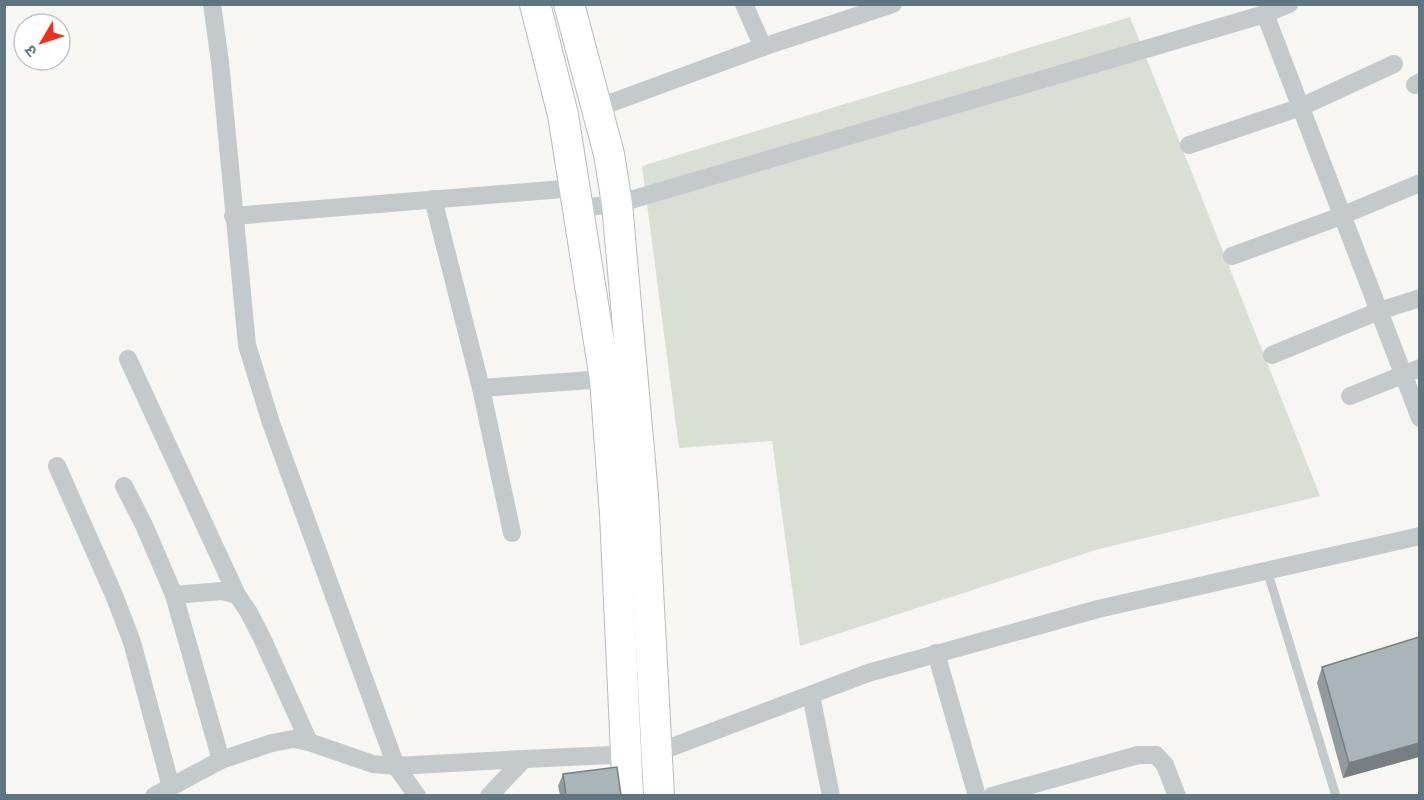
<svg xmlns="http://www.w3.org/2000/svg" width="1424" height="800" font-family="Cabin,'Noto Sans Devanagari',sans-serif">
	<rect width="100%" height="100%" fill="#f7f6f3"/>
	<!-- green -->
	<path fill="#d9dfd4" d="M 1130,17 L 1320,496 L 1099,549 L 800,646 L 772,441 L 679,448 L 642,166 Z"/>
	<g fill="none" stroke-linecap="round" stroke-linejoin="round">
		<!-- primary casing -->
		<g stroke="#b7bcbf" stroke-width="32">
			<g id="primary">
				<path d="M 535,4 L 563,115 L 605,379 L 615,514 L 628,796"/>
				<path d="M 569,4 L 609,154 L 617,204 L 643,495 L 659,796"/>
			</g>
		</g>
		<!-- lane -->
		<path stroke="#c4c9cc" stroke-width="9" d="M 1267,570 L 1336,796"/>
		<!-- street -->
		<g stroke="#c4c9cc" stroke-width="18">
			<path d="M 212,4 L 220,62 L 247,345 L 271,423 L 396,766 L 417,796"/>
			<path d="M 744,4 L 763,47"/>
			<path d="M 1265,14 L 1420,418"/>
			<path d="M 1415,85 L 1420,82"/>
			<path d="M 597,108 L 763,47 L 893,4"/>
			<path d="M 1189,145 L 1301,107 L 1394,64"/>
			<path d="M 433,199 L 481,388 L 512,533"/>
			<path d="M 578,208 L 617,204 L 1265,14 L 1289,4"/>
			<path d="M 233,216 L 575,188"/>
			<path d="M 1232,256 L 1341,216 L 1420,183"/>
			<path d="M 1272,355 L 1379,311 L 1420,298"/>
			<path d="M 128,359 L 237,595"/>
			<path d="M 481,388 L 605,379"/>
			<path d="M 1350,396 L 1420,368"/>
			<path d="M 57,466 L 114,595 L 132,642 L 171,787"/>
			<path d="M 124,486 L 144,525 L 174,595 L 221,760"/>
			<path d="M 174,595 L 222,591 L 237,595 L 248,611 L 262,638 L 309,742"/>
			<path d="M 936,653 L 977,796"/>
			<path d="M 811,695 L 831,796"/>
			<path d="M 154,796 L 221,760 L 272,743 L 293,739 L 309,742 L 373,764 L 396,766 L 524,759"/>
			<path d="M 489,796 L 524,759 L 656,753 L 868,673 L 1098,609 L 1420,536"/>
			<path d="M 992,796 L 1138,755 L 1156,755 L 1165,765 L 1177,796"/>
		</g>
		<!-- primary -->
		<use href="#primary" stroke="#fff" stroke-width="30"/>
	</g>
	<!-- wall -->
	<g fill="#929c9f">
		<path d="M 1419,637 L 1419,757 L 1343,778 L 1317,683 L 1322,667 Z"/>
		<path d="M 563,774 L 621,795 L 560,795 L 558,786 Z"/>
	</g>
	<!-- shaded-wall -->
	<path fill="#777f82" d="M 1419,743 L 1419,757 L 1343,778 L 1349,763 Z"/>
	<!-- building -->
	<g fill="#aab5b9" stroke="#777f82" stroke-width="1.5">
		<path d="M 1419,637 L 1419,743 L 1349,763 L 1322,667 Z"/>
		<path d="M 617,767 L 621,795 L 566,795 L 563,774 Z"/>
	</g>
	<!-- border -->
	<rect width="1424" height="800" fill="none" stroke="#5f7681" stroke-width="12"/>
	<!-- north arrow -->
	<g transform="translate(42 42) rotate(231)"><circle r="28" fill="#ffffff" stroke="#bfc8cd" stroke-width="1.5"/>
	<path d="M0-4.5L10 22L0 15L-10 22Z" fill="#f42e16"/>
	<text y="-9" font-size="16" font-weight="bold" text-anchor="middle" fill="#5f7681">उ</text>
	</g>
</svg>
